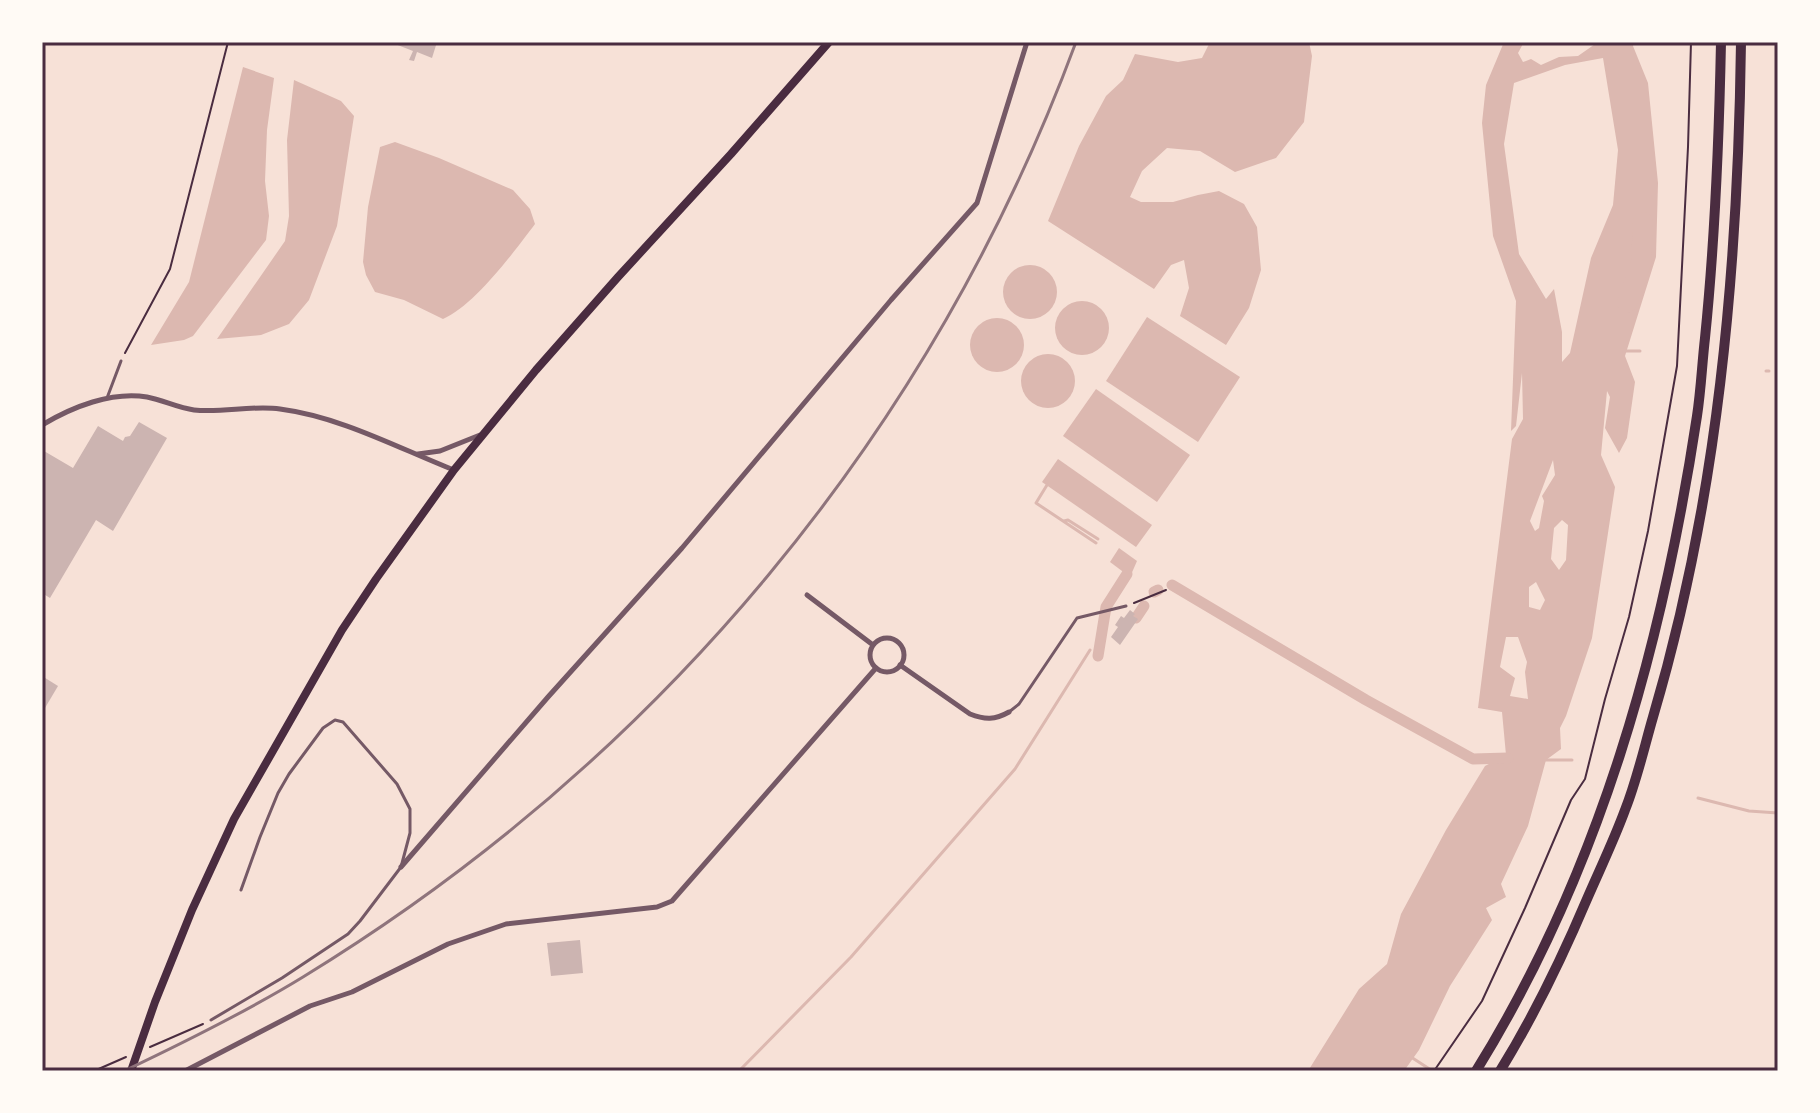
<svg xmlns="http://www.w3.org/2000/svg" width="1820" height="1113" font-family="'Public Sans',sans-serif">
	<rect width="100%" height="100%" fill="#f7e1d7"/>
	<!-- water -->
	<g fill="#dcb8b0" fill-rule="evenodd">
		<path d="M 1210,42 L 1309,42 L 1312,56 L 1304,122 L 1276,158 L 1235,172 L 1200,151 L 1167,148 L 1142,171 L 1130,197 L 1141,202 L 1173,202 L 1198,195 L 1219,191 L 1244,204 L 1257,227 L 1261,270 L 1249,308 L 1226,345 L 1180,316 L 1189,288 L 1184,260 L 1171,265 L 1154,289 L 1048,221 L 1079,146 L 1106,96 L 1123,80 L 1135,54 L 1178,62 L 1202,58 Z"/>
		<path d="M 1504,42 L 1524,42 L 1518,53 L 1523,62 L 1531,59 L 1541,65 L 1559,57 L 1578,56 L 1598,42 L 1634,42 L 1633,46 L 1648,83 L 1658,183 L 1656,257 L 1625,356 L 1635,382 L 1627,438 L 1619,453 L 1605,428 L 1610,397 L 1607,391 L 1601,455 L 1615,487 L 1592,638 L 1566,716 L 1560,728 L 1561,749 L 1546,760 L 1528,826 L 1501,884 L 1506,897 L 1486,908 L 1492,920 L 1450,986 L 1419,1050 L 1404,1071 L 1308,1071 L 1359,989 L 1387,964 L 1401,914 L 1446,830 L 1485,766 L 1506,755 L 1502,712 L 1478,708 L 1512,439 L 1523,419 L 1522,373 L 1516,426 L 1511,431 L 1516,301 L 1493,236 L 1482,123 L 1486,85 ZM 1603,58 L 1618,150 L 1613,205 L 1591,258 L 1570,353 L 1562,362 L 1562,332 L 1554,289 L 1546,299 L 1519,254 L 1504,144 L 1514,83 L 1565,65 ZM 1639,239 L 1643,264 L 1637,279 L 1629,270 ZM 1553,460 L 1555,475 L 1542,496 L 1544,501 L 1539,528 L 1535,531 L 1530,521 ZM 1562,520 L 1568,525 L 1566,560 L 1559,570 L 1551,559 L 1554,528 ZM 1536,582 L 1545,600 L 1540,610 L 1529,607 L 1529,587 ZM 1506,637 L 1518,637 L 1527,662 L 1525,672 L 1528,699 L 1510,696 L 1515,678 L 1500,667 Z"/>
		<path d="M 243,67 L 274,78 L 267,130 L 265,181 L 269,216 L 266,240 L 193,336 L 184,340 L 151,345 L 189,282 Z"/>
		<path d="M 294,80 L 341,101 L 354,116 L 337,226 L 309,300 L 289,324 L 261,335 L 217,339 L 285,241 L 289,216 L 287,140 Z"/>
		<path d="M 395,142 L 439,158 L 513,190 L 530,209 L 535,224 C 514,252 474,306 443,319 L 404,300 L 375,292 L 366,275 L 363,262 L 368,207 L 380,147 Z"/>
		<circle cx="1030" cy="292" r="27"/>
		<circle cx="1082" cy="328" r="27"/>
		<path d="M 1147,317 L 1240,377 L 1198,442 L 1106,381 Z"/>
		<circle cx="997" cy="345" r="27"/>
		<circle cx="1048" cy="381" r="27"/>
		<path d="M 1096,389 L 1190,455 L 1157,502 L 1063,436 Z"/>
		<path d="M 1058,459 L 1152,525 L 1136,547 L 1042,482 Z"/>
		<path d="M 1119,548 L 1137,561 L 1130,577 L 1110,562 Z"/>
	</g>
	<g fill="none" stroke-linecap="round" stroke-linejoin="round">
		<!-- stream -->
		<g stroke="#dcb8b0" stroke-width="3">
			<path d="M 1624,351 L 1640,351"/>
			<path d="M 1766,371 L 1769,371"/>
			<path d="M 1047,485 L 1036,503 L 1096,543"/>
			<path d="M 1064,521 L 1068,520 L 1098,539"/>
			<path d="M 1544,760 L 1572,760"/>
			<path d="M 1698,798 L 1749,811 L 1778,813"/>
			<path d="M 1411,1057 L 1431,1070"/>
			<path d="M 739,1071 L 851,957 L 1015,769 L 1090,650"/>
		</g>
		<!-- canal -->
		<g stroke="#dcb8b0" stroke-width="11">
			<path d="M 1172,585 L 1366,700 L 1473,759 L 1508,758"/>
			<path d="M 1154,592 L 1158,590"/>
			<path d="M 1136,618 L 1144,606"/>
			<path d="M 1098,656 L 1106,607 L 1127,574"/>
		</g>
		<!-- river -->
		<path stroke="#dcb8b0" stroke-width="20" d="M 1627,303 L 1641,263 L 1643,222"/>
	</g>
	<!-- building -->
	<g fill="#ccb4b1">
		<path d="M 390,42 L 437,42 L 432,58 L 417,52 L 414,61 L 409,60 L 413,51 Z"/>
		<path d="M 139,422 L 167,438 L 113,531 L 96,520 L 50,598 L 42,593 L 42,455 L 44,451 L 73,468 L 98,426 L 123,441 L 125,437 L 130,436 Z"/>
		<path d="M 1130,610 L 1135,614 L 1133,616 L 1138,619 L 1120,645 L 1111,637 L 1118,627 L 1115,625 L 1121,616 L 1124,618 Z"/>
		<path d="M 42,676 L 58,686 L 42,713 Z"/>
		<path d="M 580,940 L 583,973 L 551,976 L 547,943 Z"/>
	</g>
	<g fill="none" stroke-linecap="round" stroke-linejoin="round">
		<!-- path -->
		<g stroke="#4a2c40" stroke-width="2">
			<path d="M 125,353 L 170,269 L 228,42"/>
			<path d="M 1134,603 L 1166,590"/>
			<path d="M 150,1047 L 203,1024"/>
			<path d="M 94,1071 L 126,1057"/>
			<path d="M 1434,1071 L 1482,1001 L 1525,908 L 1571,800 L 1585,779 L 1605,699 L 1629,617 L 1648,531 L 1677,366 L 1688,147 L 1691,42"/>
		</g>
		<!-- service -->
		<g stroke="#755966" stroke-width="3">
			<path d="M 107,398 L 121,361"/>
			<path d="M 1009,712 L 1019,704 L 1077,618 L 1126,606"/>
			<path d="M 211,1020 L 282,978 L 348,934 L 360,921 L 401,867 L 410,833 L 410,809 L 397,784 L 343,722 L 335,720 L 323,728 L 289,774 L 278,793 L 260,837 L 241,890"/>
		</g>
		<!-- minor -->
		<g stroke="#755966" stroke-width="5">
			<path d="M 42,425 C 72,407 112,391 147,397 C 163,400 178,408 194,410 C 223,413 252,405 280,409 C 341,417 398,448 454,470"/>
			<path d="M 418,454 L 440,451 L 480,435"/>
			<path d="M 807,595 L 873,645"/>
			<circle cx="887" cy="655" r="17"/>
			<path d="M 900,665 L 970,714 C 985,720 995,720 1009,712"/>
			<path d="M 401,867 L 548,697 L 682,548 L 891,300 L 977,203 L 1027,42"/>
			<path d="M 185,1071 L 310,1006 L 352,992 L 448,944 L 506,924 L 657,907 L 672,901 L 876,668"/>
		</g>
		<!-- primary -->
		<path stroke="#4a2c40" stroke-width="8" d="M 131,1071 L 155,1002 L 192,910 L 234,819 L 342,630 L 376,579 L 454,470 L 536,370 L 618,277 L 731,154 L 829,42"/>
		<!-- motorway -->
		<g stroke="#4a2c40" stroke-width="10">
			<path d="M 1476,1071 C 1600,871 1662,647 1697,416 C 1701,390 1702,364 1705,338 C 1715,240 1719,141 1721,42"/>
			<path d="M 1500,1071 C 1534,1016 1562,958 1587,899 C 1600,869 1614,840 1625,810 C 1637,780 1644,748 1653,717 C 1718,498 1738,270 1741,42"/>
		</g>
		<!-- rail -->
		<path stroke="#8f747c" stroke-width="3" d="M 124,1071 C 185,1042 246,1012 303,977 C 659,759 931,434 1076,42"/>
	</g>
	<!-- border -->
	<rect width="1820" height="1113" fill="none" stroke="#fffaf5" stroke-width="88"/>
	<rect x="44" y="44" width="1732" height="1025" fill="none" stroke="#4a2c40" stroke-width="3"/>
</svg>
